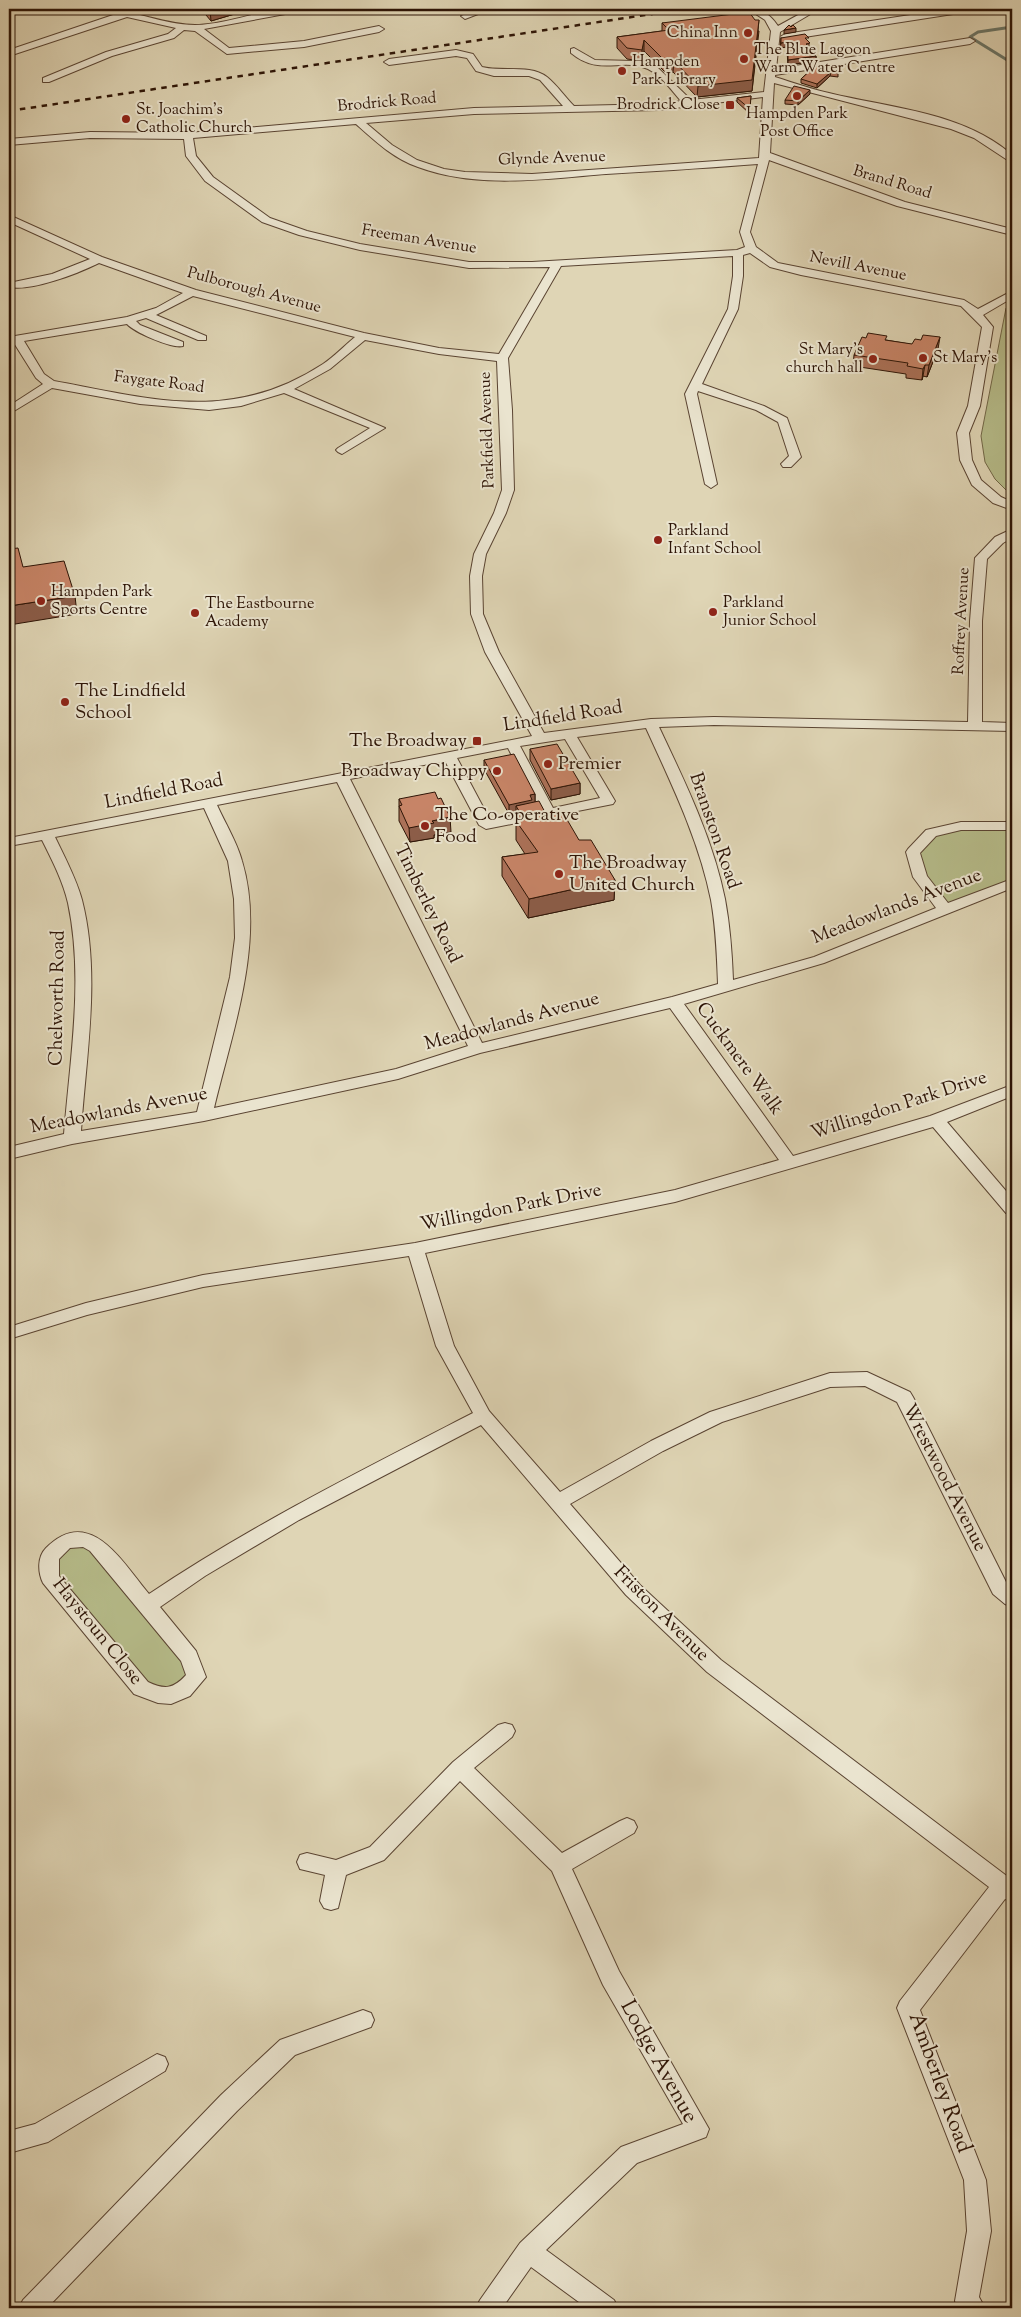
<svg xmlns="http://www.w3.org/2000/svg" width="1021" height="2317" font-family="'Sorts Mill Goudy',serif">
	<rect width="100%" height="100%" fill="#dfd5b5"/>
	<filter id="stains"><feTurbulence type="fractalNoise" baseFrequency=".004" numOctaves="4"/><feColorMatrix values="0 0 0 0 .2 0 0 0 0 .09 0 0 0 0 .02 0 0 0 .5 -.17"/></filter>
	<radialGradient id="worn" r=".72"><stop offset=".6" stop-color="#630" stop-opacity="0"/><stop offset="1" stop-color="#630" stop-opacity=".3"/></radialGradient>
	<!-- green -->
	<g fill="#b6bc8a" stroke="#726848">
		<path d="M 1012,304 L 1012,496 L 995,479 L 985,462 L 981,436 L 1006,308 Z"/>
		<path d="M 961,826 L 1012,826 L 1012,883 L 946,911 L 913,852 L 931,833 Z"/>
		<path d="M 85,1539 L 196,1677 L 160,1698 L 50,1578 L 65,1541 Z"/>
	</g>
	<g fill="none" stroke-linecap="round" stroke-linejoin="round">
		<!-- stream -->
		<path stroke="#6b7769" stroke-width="3" d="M 1012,27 L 978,32 L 970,37 L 1012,63"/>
		<!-- minor casing -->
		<g stroke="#5a4432" stroke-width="2">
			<g id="minor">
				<path d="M 101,9 C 133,9 163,25 195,25 C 228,25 265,7 300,9 L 296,12 L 204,29 L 229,48 L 304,41 L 379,26 L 384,29 L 379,32 L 304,47 L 227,54 L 195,31 L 184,30 L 174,38 L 112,56 L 49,82 L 43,82 L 43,78 L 106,52 L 168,34 L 176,28 L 127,17 L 9,56 L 9,50 L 116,14 L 102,11 Z"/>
				<path d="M 479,9 L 491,9 L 465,19 L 461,16 Z"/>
				<path d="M 748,9 C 762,9 770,14 778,26 L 809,9 L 819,9 L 780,32 L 776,69 L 970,38 L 975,41 L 970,44 L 775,75 L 775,77 C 794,83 814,90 833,94 C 892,108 965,113 1012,155 L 1012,163 L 974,138 L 951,129 L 774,83 L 770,153 L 905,202 L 1012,229 L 1012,235 L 897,206 L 769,160 L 750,232 L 756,247 L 778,263 L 964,300 L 978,309 L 1012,291 L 1012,298 L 983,315 L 993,327 L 980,406 L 969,433 L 972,460 L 981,480 L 1001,497 L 1012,502 L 1012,510 L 993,503 L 972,485 L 960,460 L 957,433 L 968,406 L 982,327 L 961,306 L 801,275 L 770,267 L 750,253 L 743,255 L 743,276 L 738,309 L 702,384 L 764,406 L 787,418 L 801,457 L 791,467 L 783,467 L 781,464 L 789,456 L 778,422 L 756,410 L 698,391 L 697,394 L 717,484 L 711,488 L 705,484 L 685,394 L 728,309 L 733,276 L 733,256 L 561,266 L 508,358 L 512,410 L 514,490 L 506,513 L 486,554 L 482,576 L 483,614 L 499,652 L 544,733 L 651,719 L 714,717 L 968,722 L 970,621 L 975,558 L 995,537 L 1012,529 L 1012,538 L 1003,543 L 987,559 L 982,621 L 982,722 L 1012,723 L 1012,731 L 714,725 L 659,727 C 685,782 713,839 725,899 C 730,926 732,953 733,980 L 814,957 L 936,908 L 913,877 L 906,852 L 908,849 L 926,830 L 961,822 L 1012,822 L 1012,830 L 961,830 L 936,836 L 920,853 L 927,876 L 948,903 L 1012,879 L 1012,888 L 824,963 L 684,1004 L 793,1156 L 930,1116 L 1012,1085 L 1012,1096 L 947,1122 L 1012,1198 L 1012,1215 L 1006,1213 L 933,1127 L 675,1202 L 425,1253 L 454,1346 L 489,1411 L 560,1492 L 651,1441 L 710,1412 L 830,1373 L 867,1372 L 910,1392 L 913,1397 L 1007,1584 L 1012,1588 L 1012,1607 L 1005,1604 L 993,1594 L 897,1402 L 865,1386 L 830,1387 L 722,1422 L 663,1451 L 570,1504 L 640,1585 L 721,1660 L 1012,1880 L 1012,1901 L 1005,1899 L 920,2010 L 986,2180 L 991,2231 L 979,2297 L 985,2308 L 958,2308 L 955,2301 L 967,2231 L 964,2180 L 897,2008 L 900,2001 L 989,1887 L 707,1672 L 626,1595 L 481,1425 L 299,1520 L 205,1576 L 160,1607 L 196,1651 L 206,1677 L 190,1696 L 171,1704 L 158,1703 L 134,1694 L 43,1583 C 38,1573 37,1557 46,1548 C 90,1504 122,1562 149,1594 C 252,1525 362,1470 473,1413 L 436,1346 L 409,1256 L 203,1287 L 87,1315 L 9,1339 L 9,1327 L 86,1303 L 203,1275 L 415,1243 L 675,1190 L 779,1160 L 670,1008 L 480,1053 L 398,1079 L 204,1121 L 72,1144 L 9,1159 L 9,1147 L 64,1134 C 70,1059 84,978 68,903 C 63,881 52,860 42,840 L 9,846 L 9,838 L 532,736 L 485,652 L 471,614 L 470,576 L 474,554 L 494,513 L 502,490 L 497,361 L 439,354 L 365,340 L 330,369 L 294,389 L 385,428 L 342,454 L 338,452 L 336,450 L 338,448 L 370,428 L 284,393 L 241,406 L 209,410 L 140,404 L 52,388 L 9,414 L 9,406 L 43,384 L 36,378 L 14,343 L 9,343 L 9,337 L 127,317 L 156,308 L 183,293 L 99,263 C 79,273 31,292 9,287 L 9,283 L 52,274 L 90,259 L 9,222 L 9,215 L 102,257 L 196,290 L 364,333 L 439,348 L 499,354 L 550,267 L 469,268 L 360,250 L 299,235 L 262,222 L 205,181 L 186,156 L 184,139 L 90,138 L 9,145 L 9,139 L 90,132 L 188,133 L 474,108 L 563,106 L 540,80 L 529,76 L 494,76 L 476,71 L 467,58 L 456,56 L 389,65 L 384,62 L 389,59 L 456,50 L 473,54 L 482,67 C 502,72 531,64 547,77 C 557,85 565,97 574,106 L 659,104 L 681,101 C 672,91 662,76 648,69 C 621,57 600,77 571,53 L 571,49 L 574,48 L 595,60 L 634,61 L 656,66 L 691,100 L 764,92 L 771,31 L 765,20 ZM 763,97 L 759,158 L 532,174 L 465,172 L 444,169 L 417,160 L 392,145 L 366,123 L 474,114 L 659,110 ZM 356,124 C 375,141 394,159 418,167 C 477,189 545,179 606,174 C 657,171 707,168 758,164 L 740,232 L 745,247 L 737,250 L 532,262 L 469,262 L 360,244 L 307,231 L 270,218 L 213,177 L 196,156 L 193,138 ZM 193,296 L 355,337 C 344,346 334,357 323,364 C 231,424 153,399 54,381 L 44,374 L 24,341 L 127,324 C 134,332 172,349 183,346 L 183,342 L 140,325 L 136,321 L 146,318 L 198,340 L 206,340 L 206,336 L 156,315 ZM 646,728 C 671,783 699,840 711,900 C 716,928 717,956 718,984 L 672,997 L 482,1043 L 350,779 L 445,761 L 479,825 L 486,829 L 613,804 L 615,801 L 577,737 ZM 565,739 L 600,798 L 553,808 L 520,746 ZM 508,748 L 540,810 L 490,820 L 457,758 ZM 337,782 L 468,1046 L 396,1069 L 214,1108 C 232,1032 266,940 242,861 C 237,842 225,823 217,805 ZM 204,808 L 228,861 L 234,899 L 235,938 L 230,977 L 197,1112 L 81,1131 C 86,1056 101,974 82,900 C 76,878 65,858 55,837 ZM 83,1547 L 90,1551 L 181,1661 L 186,1675 C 173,1689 165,1690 148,1682 L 59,1576 L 59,1559 L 70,1548 Z"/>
				<path d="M 950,9 L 970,9 L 966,12 L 785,40 L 780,37 L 785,34 Z"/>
				<path d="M 505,1723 L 512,1725 L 515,1731 L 512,1737 L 474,1768 L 562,1853 L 620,1821 L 627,1818 L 634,1821 L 637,1827 L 634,1833 L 572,1869 L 619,1971 L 709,2129 L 706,2137 L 637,2163 L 546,2250 L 614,2300 L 618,2308 L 587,2308 L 531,2267 L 502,2308 L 476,2308 L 480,2300 L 520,2243 L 621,2147 L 683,2124 L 603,1985 L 552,1871 L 460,1781 L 384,1860 L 346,1875 L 338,1908 L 331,1910 L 324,1908 L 320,1901 L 325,1875 L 300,1869 L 297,1862 L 300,1855 L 307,1853 L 336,1860 L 370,1847 L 453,1762 L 498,1725 Z"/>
				<path d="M 363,2010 L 371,2013 L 374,2020 L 371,2027 L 295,2055 L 237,2111 L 47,2308 L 19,2308 L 23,2300 L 221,2095 L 280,2040 Z"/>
				<path d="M 157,2054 L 165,2057 L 168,2064 L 165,2071 L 48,2142 L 9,2153 L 9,2131 L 35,2124 Z"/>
			</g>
		</g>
		<!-- minor -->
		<use href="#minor" fill="#eae4cf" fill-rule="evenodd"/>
		<!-- rail -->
		<path stroke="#2d1406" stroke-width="2.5" stroke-dasharray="5.5 5.5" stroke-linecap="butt" d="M 9,111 L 685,9"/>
	</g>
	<!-- wall -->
	<g fill="#ac7259" stroke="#2d1406">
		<path d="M 201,9 L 238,9 L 238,13 L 211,21 Z"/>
		<path d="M 662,23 L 759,31 L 752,91 L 697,97 L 673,72 L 666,73 L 644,51 L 642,61 L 627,59 L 617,48 L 617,37 L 662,31 Z"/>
		<path d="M 781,38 L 809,42 L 809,47 L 811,48 L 810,52 L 816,56 L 816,61 L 788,65 L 787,51 L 786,47 L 780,48 Z"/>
		<path d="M 812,67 L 838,73 L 838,77 L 830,76 L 817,88 L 801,83 L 801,79 L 812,69 Z"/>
		<path d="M 810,94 L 798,105 L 785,104 L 785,100 Z"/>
		<path d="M 751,96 L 749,113 L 737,102 L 737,98 Z"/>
		<path d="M 886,340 L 938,349 L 927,377 L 923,376 L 922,380 L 906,378 L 906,374 L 853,366 L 854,355 Z"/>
		<path d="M 530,749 L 580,783 L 580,794 L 551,800 L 530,760 Z"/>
		<path d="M 484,760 L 535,794 L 535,802 L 546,814 L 579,840 L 615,880 L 614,900 L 528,918 L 502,876 L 502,857 L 525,854 L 516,840 L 516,813 L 509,814 L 484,769 Z"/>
		<path d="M 399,799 L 451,832 L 434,835 L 434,838 L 410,842 L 399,821 Z"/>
	</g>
	<!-- shaded-wall -->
	<g fill="#8c5d49" stroke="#2d1406">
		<path d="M 210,9 L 238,9 L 238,13 L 211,21 Z"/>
		<path d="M 759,20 L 752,91 L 697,97 L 698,86 Z"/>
		<path d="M 796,28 L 796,32 L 784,34 L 784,30 Z"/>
		<path d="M 644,40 L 644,51 L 642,61 L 642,50 Z"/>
		<path d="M 786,42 L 786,47 L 780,48 L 781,43 Z"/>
		<path d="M 816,56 L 816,61 L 788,65 L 788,60 Z"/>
		<path d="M 674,61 L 673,72 L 666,73 L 666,62 Z"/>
		<path d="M 831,72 L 830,76 L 817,88 L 817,84 Z"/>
		<path d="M 810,90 L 810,94 L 798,105 L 798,101 Z"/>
		<path d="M 940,337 L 938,349 L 927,377 L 929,365 Z"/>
		<path d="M 925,365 L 923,376 L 922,380 L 923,369 Z"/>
		<path d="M 75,596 L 77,614 L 9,625 L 9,606 Z"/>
		<path d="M 580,783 L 580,794 L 551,800 L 551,789 Z"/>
		<path d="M 535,794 L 535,803 L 516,806 L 516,813 L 509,814 L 509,805 L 530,795 Z"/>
		<path d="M 450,817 L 451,832 L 434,835 L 434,838 L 410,842 L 409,828 L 432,821 Z"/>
		<path d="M 615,880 L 614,900 L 528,918 L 529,899 Z"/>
	</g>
	<!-- building -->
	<g fill="#c88568" stroke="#2d1406">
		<path d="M 749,12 L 755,20 L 759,20 L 752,80 L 698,86 L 674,61 L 666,62 L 644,40 L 642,50 L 627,48 L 617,37 L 669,30 L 662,23 Z"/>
		<path d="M 789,25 L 791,27 L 793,25 L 796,28 L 784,30 Z"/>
		<path d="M 805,34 L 809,38 L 805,38 L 810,43 L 806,44 L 811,48 L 806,49 L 816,56 L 788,60 L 788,47 L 786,42 L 781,43 L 781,38 Z"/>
		<path d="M 827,65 L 838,73 L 831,72 L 817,84 L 801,79 L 814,67 L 812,67 Z"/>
		<path d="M 794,86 L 810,90 L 798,101 L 785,100 Z"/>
		<path d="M 751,96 L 750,109 L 737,98 Z"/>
		<path d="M 868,333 L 887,336 L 885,340 L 912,344 L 915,339 L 921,340 L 923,335 L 940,337 L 929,365 L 925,365 L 923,369 L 907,366 L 908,363 L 854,355 L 862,337 L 866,338 Z"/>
		<path d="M 18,548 L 23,567 L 64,561 L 75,596 L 9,606 L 9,549 Z"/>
		<path d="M 557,744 L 580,783 L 551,789 L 530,749 Z"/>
		<path d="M 514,754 L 535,794 L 530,795 L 532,800 L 509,805 L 484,760 Z"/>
		<path d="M 435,792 L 438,799 L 441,798 L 450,817 L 432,821 L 434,823 L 409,828 L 399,806 L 402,805 L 399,799 Z"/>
		<path d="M 539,801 L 546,814 L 562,811 L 579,840 L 591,840 L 615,880 L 529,899 L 502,857 L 538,852 L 516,821 L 524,819 L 516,806 Z"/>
	</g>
	<!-- markers -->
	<g fill="#8f2418" stroke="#eae4cf" stroke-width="2">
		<circle cx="748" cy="33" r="5"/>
		<circle cx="744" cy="59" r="5"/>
		<circle cx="622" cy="71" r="5"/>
		<circle cx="797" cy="96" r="5"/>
		<rect x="725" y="100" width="10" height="10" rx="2.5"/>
		<circle cx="126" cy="119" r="5"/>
		<circle cx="923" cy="358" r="5"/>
		<circle cx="873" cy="359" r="5"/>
		<circle cx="658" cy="540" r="5"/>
		<circle cx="41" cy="601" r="5"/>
		<circle cx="713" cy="612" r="5"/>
		<circle cx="195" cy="613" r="5"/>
		<circle cx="65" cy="702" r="5"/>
		<rect x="472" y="736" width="10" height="10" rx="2.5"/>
		<circle cx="548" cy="764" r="5"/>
		<circle cx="497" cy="771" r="5"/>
		<circle cx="425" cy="826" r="5"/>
		<circle cx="559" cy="874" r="5"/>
	</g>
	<g text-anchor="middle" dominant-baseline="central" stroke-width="4" stroke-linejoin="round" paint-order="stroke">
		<!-- far-poi labels -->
		<g font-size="16" fill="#2d1406" stroke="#eae4cf" text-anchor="start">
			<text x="738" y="33" text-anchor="end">China Inn</text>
			<text x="754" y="50">The Blue Lagoon<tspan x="754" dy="18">Warm Water Centre</tspan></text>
			<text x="632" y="62">Hampden<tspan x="632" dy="18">Park Library</tspan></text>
			<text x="720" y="105" text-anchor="end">Brodrick Close</text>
			<text x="136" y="110">St. Joachim's<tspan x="136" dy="18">Catholic Church</tspan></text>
			<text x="797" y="114" text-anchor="middle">Hampden Park<tspan x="797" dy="18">Post Office</tspan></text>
			<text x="863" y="350" text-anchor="end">St Mary's<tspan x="863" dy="18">church hall</tspan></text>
			<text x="933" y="358">St Mary's</text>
			<text x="668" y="531">Parkland<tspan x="668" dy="18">Infant School</tspan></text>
			<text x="51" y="592">Hampden Park<tspan x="51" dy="18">Sports Centre</tspan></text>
			<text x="723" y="603">Parkland<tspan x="723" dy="18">Junior School</tspan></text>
			<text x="205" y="604">The Eastbourne<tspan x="205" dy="18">Academy</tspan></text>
		</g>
		<!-- far-street labels -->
		<g font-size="16" fill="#2d1406" stroke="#eae4cf">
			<text transform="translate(387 103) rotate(-5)">Brodrick Road</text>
			<text transform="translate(552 159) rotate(-2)">Glynde Avenue</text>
			<text transform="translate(892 183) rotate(17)">Brand Road</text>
			<text transform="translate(419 240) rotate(9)">Freeman Avenue</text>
			<text transform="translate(858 267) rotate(11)">Nevill Avenue</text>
			<text transform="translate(254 291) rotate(15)">Pulborough Avenue</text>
			<text transform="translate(159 383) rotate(7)">Faygate Road</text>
			<text transform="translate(488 430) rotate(-92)">Parkfield Avenue</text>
			<text transform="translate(962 621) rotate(-87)">Roffrey Avenue</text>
		</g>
		<!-- poi labels -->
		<g font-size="19" fill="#2d1406" stroke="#eae4cf" text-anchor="start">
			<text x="75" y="691">The Lindfield<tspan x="75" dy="22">School</tspan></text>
			<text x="467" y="741" text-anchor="end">The Broadway</text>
			<text x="558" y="764">Premier</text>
			<text x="487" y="771" text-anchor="end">Broadway Chippy</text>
			<text x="435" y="815">The Co-operative<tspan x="435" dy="22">Food</tspan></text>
			<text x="569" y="863">The Broadway<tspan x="569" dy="22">United Church</tspan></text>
		</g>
		<!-- street labels -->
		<g font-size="19" fill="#2d1406" stroke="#eae4cf">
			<text transform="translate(563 717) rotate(-9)">Lindfield Road</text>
			<text transform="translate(164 792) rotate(-11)">Lindfield Road</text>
			<text transform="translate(714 831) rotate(71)">Branston Road</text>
			<text transform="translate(427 904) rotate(64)">Timberley Road</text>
			<text transform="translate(897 907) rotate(-21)">Meadowlands Avenue</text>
			<text transform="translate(58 998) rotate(-89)">Chelworth Road</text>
			<text transform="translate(512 1022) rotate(-15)">Meadowlands Avenue</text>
			<text transform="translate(739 1059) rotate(54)">Cuckmere Walk</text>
			<text transform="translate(899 1106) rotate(-18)">Willingdon Park Drive</text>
			<text transform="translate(119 1111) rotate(-11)">Meadowlands Avenue</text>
			<text transform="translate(511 1208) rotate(-11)">Willingdon Park Drive</text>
			<text transform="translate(944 1478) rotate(63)">Wrestwood Avenue</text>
			<text transform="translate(661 1614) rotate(45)">Friston Avenue</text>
			<text transform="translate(97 1632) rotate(51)">Haystoun Close</text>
		</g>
		<!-- near-street labels -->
		<g font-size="22" fill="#2d1406" stroke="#eae4cf">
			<text transform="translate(658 2062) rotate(61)">Lodge Avenue</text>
			<text transform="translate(939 2083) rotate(70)">Amberley Road</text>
		</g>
	</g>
	<!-- margin -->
	<rect width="1021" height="2317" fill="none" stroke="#dfd5b5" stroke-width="30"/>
	<rect x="10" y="10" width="1001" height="2297" fill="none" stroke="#2d1406" stroke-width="2.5"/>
	<rect x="15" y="15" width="991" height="2287" fill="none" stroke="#2d1406"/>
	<rect width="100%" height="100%" filter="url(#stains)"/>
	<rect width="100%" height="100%" fill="url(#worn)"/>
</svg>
